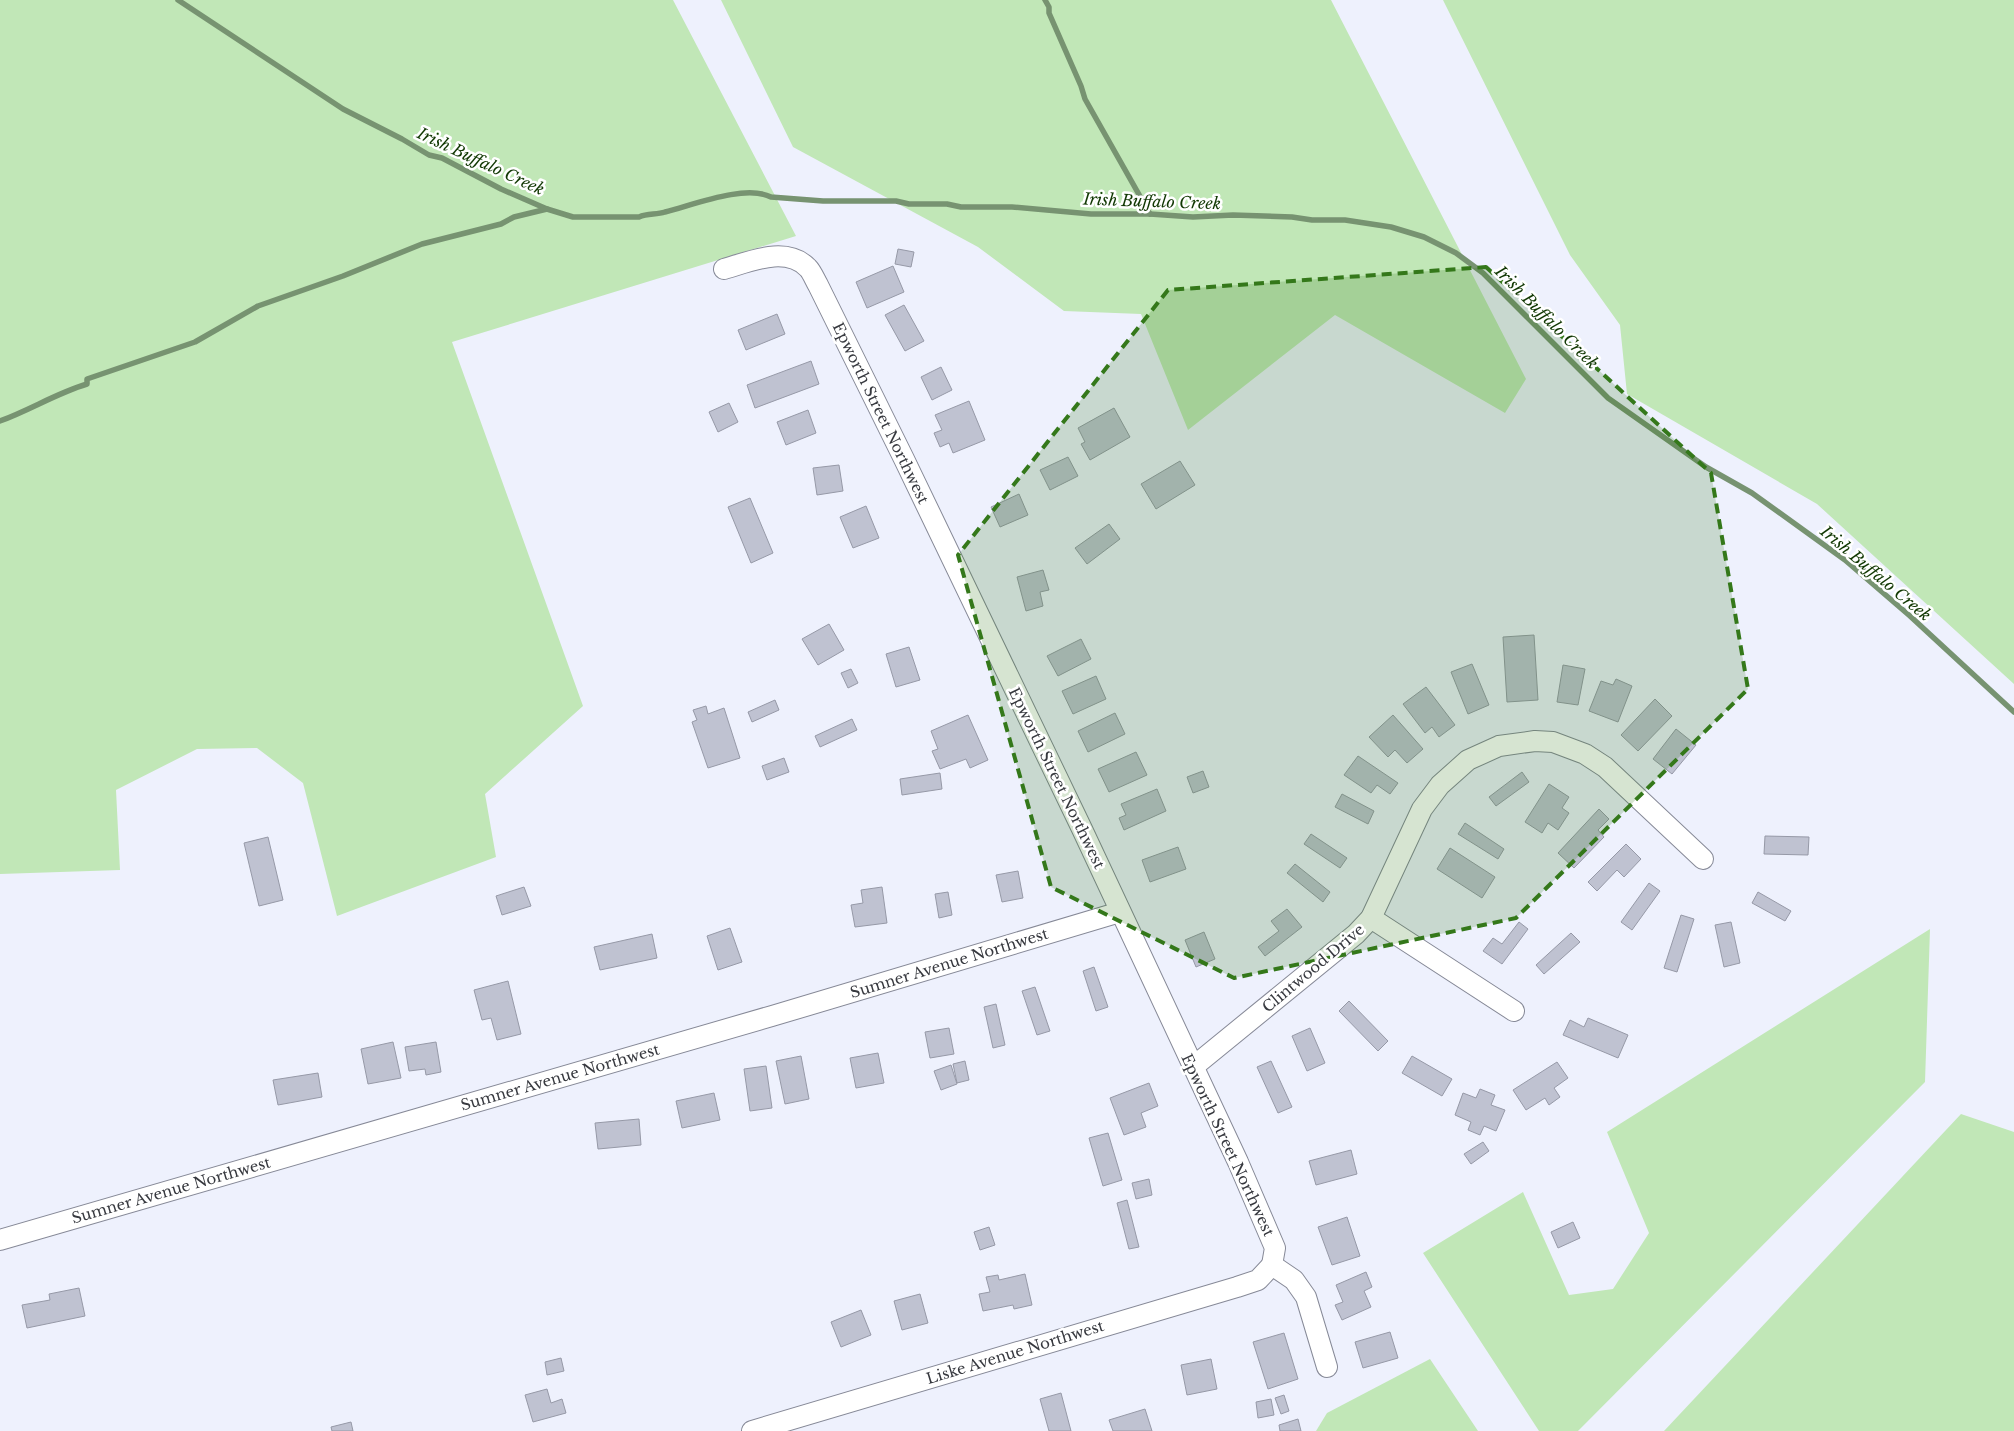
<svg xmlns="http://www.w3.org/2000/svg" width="2014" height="1431" font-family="'Libre Baskerville',serif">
	<rect width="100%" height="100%" fill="#eef1fd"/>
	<!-- green -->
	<g fill="#c1e7b7">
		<path d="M 0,0 L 673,0 L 796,236 L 452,342 L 583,706 L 485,794 L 496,857 L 337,916 L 303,783 L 257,748 L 197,749 L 116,790 L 120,870 L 0,874 Z"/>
		<path d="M 721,0 L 1331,0 L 1526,379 L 1505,413 L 1335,315 L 1188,430 L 1141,314 L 1064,311 L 978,247 L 793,147 Z"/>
		<path d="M 1443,0 L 2014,0 L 2014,684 L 1817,504 L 1627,394 L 1620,325 L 1570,255 Z"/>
		<path d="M 1930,929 L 1925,1082 L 1578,1431 L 1539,1431 L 1423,1253 L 1523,1192 L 1569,1295 L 1613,1289 L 1649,1233 L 1607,1132 Z"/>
		<path d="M 1961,1114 L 2014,1132 L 2014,1431 L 1664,1431 Z"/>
		<path d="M 1430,1359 L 1478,1431 L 1316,1431 L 1327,1413 Z"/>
	</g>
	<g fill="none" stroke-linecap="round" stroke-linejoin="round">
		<!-- stream -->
		<g stroke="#779371" stroke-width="5.5">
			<path d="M 178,0 L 343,109 L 402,139 L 429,155 L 442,158 L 501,189 L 547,209 L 573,217 L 639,217 C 648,213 656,215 665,212 C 693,205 745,184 771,197 L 823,201 L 896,201 L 909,204 L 947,204 L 961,207 L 1012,207 L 1091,214 L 1150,214 L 1193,217 L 1233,215 L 1292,217 L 1312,220 L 1345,220 L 1391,227 L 1424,237 L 1456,253 L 1483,273 L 1608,398 L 1706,467 L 1752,493 L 1845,560 L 1910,616 L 2014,712"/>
			<path d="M 1045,0 L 1049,7 L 1049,13 L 1081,86 L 1085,99 L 1150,214"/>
			<path d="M 0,421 C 30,410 57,393 87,384 L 87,379 L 195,342 L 258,306 L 343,276 L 422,244 L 501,224 L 514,217 L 547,209"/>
		</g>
	</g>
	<!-- building -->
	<g fill="#bfc2d1" stroke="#9699a7">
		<path d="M 898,249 L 914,252 L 911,267 L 895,264 Z"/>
		<path d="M 893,266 L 904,292 L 867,308 L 856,282 Z"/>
		<path d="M 904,305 L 924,341 L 905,351 L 885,315 Z"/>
		<path d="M 777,314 L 785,334 L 746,350 L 738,330 Z"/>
		<path d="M 811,361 L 819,384 L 755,408 L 747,385 Z"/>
		<path d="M 941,367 L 952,390 L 932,400 L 921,377 Z"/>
		<path d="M 969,401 L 985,440 L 953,453 L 949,443 L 940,447 L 934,433 L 942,430 L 935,415 Z"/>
		<path d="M 729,403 L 738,422 L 718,432 L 709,412 Z"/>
		<path d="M 1114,408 L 1130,437 L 1090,460 L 1081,444 L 1085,442 L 1078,428 Z"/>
		<path d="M 808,410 L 816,433 L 786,445 L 777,422 Z"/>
		<path d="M 1068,457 L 1078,476 L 1050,490 L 1040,470 Z"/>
		<path d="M 1180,461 L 1195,485 L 1156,509 L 1141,484 Z"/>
		<path d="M 839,465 L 843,491 L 817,495 L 813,468 Z"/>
		<path d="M 1019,494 L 1028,515 L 1000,527 L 991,507 Z"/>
		<path d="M 750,498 L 773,553 L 751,563 L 728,507 Z"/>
		<path d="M 866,506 L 879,538 L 853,548 L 840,517 Z"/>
		<path d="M 1109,524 L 1120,539 L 1087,564 L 1075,548 Z"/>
		<path d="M 1043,570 L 1049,590 L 1040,592 L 1043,606 L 1026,611 L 1017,577 Z"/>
		<path d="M 829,624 L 844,650 L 818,665 L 802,639 Z"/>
		<path d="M 1534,635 L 1538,700 L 1507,702 L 1503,637 Z"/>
		<path d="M 1081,639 L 1091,659 L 1058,676 L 1047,656 Z"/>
		<path d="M 909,647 L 920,680 L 896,687 L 886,654 Z"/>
		<path d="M 1472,664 L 1489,705 L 1468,714 L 1451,672 Z"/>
		<path d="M 1563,665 L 1585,669 L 1578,705 L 1557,702 Z"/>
		<path d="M 851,669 L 858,683 L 848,688 L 841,673 Z"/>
		<path d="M 1096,676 L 1106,699 L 1073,714 L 1062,691 Z"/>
		<path d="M 1616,679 L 1632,686 L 1618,722 L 1589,711 L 1601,681 L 1613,685 Z"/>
		<path d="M 1426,687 L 1455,725 L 1439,737 L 1432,727 L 1425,733 L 1403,704 Z"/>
		<path d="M 1655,699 L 1672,716 L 1638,751 L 1621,735 Z"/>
		<path d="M 775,700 L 779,710 L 752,722 L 748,712 Z"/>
		<path d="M 706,706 L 708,714 L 724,708 L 740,758 L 708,768 L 692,722 L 697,720 L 693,710 Z"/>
		<path d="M 1115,713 L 1125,734 L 1088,752 L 1078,731 Z"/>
		<path d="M 968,715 L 988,760 L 970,768 L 966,759 L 940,769 L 932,751 L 938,749 L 931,731 Z"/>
		<path d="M 1393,715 L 1423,749 L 1407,763 L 1395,750 L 1388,757 L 1369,737 Z"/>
		<path d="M 852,719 L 857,730 L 820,747 L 815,736 Z"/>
		<path d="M 1676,729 L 1696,745 L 1672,774 L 1653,759 Z"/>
		<path d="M 1136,752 L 1147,775 L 1109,792 L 1098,769 Z"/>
		<path d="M 1358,756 L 1398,783 L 1390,794 L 1377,785 L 1371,793 L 1344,775 Z"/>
		<path d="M 784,758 L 789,772 L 767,780 L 762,766 Z"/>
		<path d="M 1203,771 L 1209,787 L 1193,793 L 1187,777 Z"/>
		<path d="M 1522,772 L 1529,782 L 1496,806 L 1489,797 Z"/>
		<path d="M 940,773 L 942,789 L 902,795 L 900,779 Z"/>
		<path d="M 1549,784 L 1569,797 L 1562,808 L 1569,813 L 1558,830 L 1548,823 L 1542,833 L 1525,822 Z"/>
		<path d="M 1157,789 L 1166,811 L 1124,830 L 1119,818 L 1126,815 L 1121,804 Z"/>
		<path d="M 1342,794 L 1374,811 L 1368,824 L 1335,807 Z"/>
		<path d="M 1599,809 L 1609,819 L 1598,830 L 1604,837 L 1574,868 L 1558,853 Z"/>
		<path d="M 1465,823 L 1504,849 L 1498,859 L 1458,834 Z"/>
		<path d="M 1311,834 L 1347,858 L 1340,868 L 1304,844 Z"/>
		<path d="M 1765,836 L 1809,837 L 1808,855 L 1764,854 Z"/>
		<path d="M 268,837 L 283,900 L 259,906 L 244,843 Z"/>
		<path d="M 1626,844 L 1641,859 L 1624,877 L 1617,870 L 1597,891 L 1588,882 Z"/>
		<path d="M 1178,847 L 1186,869 L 1150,882 L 1142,860 Z"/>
		<path d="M 1450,848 L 1495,877 L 1482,898 L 1437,869 Z"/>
		<path d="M 1295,864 L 1330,892 L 1323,902 L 1287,873 Z"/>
		<path d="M 1018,871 L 1023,898 L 1002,902 L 996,875 Z"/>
		<path d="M 1649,883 L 1660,891 L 1632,930 L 1621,922 Z"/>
		<path d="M 524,887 L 531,906 L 502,915 L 496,896 Z"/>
		<path d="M 882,887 L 887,923 L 855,927 L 851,905 L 863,903 L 861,890 Z"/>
		<path d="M 948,892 L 952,915 L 939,918 L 935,894 Z"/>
		<path d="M 1758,892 L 1791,911 L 1785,921 L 1752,903 Z"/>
		<path d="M 1287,909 L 1302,927 L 1265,956 L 1258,947 L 1279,931 L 1271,921 Z"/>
		<path d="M 1681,915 L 1694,919 L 1677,972 L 1664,968 Z"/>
		<path d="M 1519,922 L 1528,929 L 1502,964 L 1483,951 L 1493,938 L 1502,944 Z"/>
		<path d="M 1731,922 L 1740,963 L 1724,967 L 1715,925 Z"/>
		<path d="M 730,928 L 742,962 L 718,970 L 707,936 Z"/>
		<path d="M 1204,932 L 1215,959 L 1196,967 L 1185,940 Z"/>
		<path d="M 1571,933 L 1580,942 L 1544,974 L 1536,965 Z"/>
		<path d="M 652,934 L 657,958 L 600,970 L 594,947 Z"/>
		<path d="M 1094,967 L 1108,1007 L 1096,1011 L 1083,971 Z"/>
		<path d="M 508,981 L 521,1034 L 497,1040 L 491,1018 L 482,1020 L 474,990 Z"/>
		<path d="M 1035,987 L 1050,1031 L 1037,1035 L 1022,991 Z"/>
		<path d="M 1349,1001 L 1388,1041 L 1378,1051 L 1339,1011 Z"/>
		<path d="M 996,1004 L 1005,1045 L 993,1048 L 984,1007 Z"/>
		<path d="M 1588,1018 L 1628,1035 L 1618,1058 L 1563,1035 L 1570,1020 L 1584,1027 Z"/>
		<path d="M 949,1028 L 954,1054 L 930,1058 L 925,1032 Z"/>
		<path d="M 1310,1028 L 1325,1063 L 1307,1071 L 1292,1036 Z"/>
		<path d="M 393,1042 L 401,1078 L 368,1084 L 361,1049 Z"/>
		<path d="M 436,1042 L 441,1072 L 426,1075 L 425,1069 L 409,1071 L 405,1047 Z"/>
		<path d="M 878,1053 L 884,1083 L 856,1088 L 850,1058 Z"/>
		<path d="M 801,1056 L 809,1099 L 785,1104 L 776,1061 Z"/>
		<path d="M 1412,1056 L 1452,1079 L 1442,1096 L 1402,1073 Z"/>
		<path d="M 965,1061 L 969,1080 L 957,1083 L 953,1064 Z"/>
		<path d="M 1271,1061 L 1292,1107 L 1278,1113 L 1257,1067 Z"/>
		<path d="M 1557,1062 L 1568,1078 L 1554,1088 L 1560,1097 L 1549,1105 L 1545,1098 L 1526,1110 L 1513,1090 Z"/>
		<path d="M 951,1065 L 957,1084 L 941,1090 L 934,1071 Z"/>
		<path d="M 766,1066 L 772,1108 L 750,1111 L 744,1069 Z"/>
		<path d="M 318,1073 L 322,1097 L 278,1105 L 273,1080 Z"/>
		<path d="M 1149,1083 L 1158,1106 L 1141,1113 L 1146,1127 L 1124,1135 L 1110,1098 Z"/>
		<path d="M 1480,1089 L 1495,1095 L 1491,1105 L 1505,1110 L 1496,1131 L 1484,1126 L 1480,1135 L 1468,1130 L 1471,1122 L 1455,1115 L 1463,1093 L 1476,1098 Z"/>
		<path d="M 714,1093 L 720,1120 L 682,1128 L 676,1101 Z"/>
		<path d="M 639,1119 L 641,1145 L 598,1149 L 595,1123 Z"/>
		<path d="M 1108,1133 L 1122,1180 L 1103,1186 L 1089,1138 Z"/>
		<path d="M 1483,1142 L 1489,1151 L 1471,1164 L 1464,1154 Z"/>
		<path d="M 1351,1150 L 1357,1174 L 1316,1185 L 1309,1161 Z"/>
		<path d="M 1149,1179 L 1152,1195 L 1136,1199 L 1132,1183 Z"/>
		<path d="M 1127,1200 L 1139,1247 L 1129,1249 L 1117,1203 Z"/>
		<path d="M 1347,1217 L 1360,1256 L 1332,1265 L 1318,1227 Z"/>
		<path d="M 1573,1222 L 1580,1238 L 1558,1248 L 1551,1232 Z"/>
		<path d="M 989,1227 L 995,1245 L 980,1250 L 974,1232 Z"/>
		<path d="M 1366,1272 L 1372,1287 L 1364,1291 L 1371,1307 L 1342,1320 L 1335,1305 L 1343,1302 L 1336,1285 Z"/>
		<path d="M 1025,1274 L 1032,1305 L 1014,1309 L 1013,1305 L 983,1311 L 979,1294 L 990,1292 L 986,1277 L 998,1275 L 999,1280 Z"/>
		<path d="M 79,1288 L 85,1316 L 27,1328 L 22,1305 L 50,1300 L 49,1294 Z"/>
		<path d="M 920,1294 L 928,1323 L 902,1330 L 894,1301 Z"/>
		<path d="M 861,1310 L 871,1335 L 841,1347 L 831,1322 Z"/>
		<path d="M 1390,1332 L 1398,1358 L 1363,1368 L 1355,1342 Z"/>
		<path d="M 1284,1333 L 1298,1379 L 1268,1389 L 1253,1342 Z"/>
		<path d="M 561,1358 L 564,1371 L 547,1375 L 545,1362 Z"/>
		<path d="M 1211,1359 L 1217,1389 L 1187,1395 L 1181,1365 Z"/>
		<path d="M 547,1389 L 551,1403 L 562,1399 L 566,1413 L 533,1422 L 525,1395 Z"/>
		<path d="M 1061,1393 L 1071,1431 L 1049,1431 L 1040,1399 Z"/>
		<path d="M 1284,1395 L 1289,1411 L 1281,1414 L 1275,1398 Z"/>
		<path d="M 1271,1399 L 1274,1415 L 1258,1418 L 1256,1402 Z"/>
		<path d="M 1145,1409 L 1152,1431 L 1113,1431 L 1109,1420 Z"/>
		<path d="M 1298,1419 L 1301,1431 L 1280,1431 L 1279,1425 Z"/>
		<path d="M 351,1422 L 353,1431 L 332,1431 L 331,1427 Z"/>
	</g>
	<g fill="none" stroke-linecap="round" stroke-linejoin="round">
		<!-- street casing -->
		<g stroke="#868997" stroke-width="22">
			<g id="street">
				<path d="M 724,269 C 749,262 786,245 808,268 C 812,272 815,280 818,285 L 904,459 L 1082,829 L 1238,1162 L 1275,1248 L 1272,1265"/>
				<path d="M 1371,918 L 1514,1011"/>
				<path d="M 1193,1067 L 1356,934 L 1371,918 L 1422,809 L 1440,785 L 1468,760 L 1499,746 L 1535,741 L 1553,742 L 1585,754 L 1605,767 L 1703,859"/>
				<path d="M 0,1240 L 772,1016 L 1120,912"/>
				<path d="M 1272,1265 L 1294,1280 L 1306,1297 L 1327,1367"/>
				<path d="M 752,1431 L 1237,1287 L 1258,1280 L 1272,1265"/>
			</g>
		</g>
		<!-- street -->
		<use href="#street" stroke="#fff" stroke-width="20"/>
	</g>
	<!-- marked area -->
	<path fill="#34781a" fill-opacity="0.2" stroke="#34781a" stroke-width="4" stroke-dasharray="10 6" stroke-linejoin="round" d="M 1486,267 L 1711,473 L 1748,689 L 1516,918 L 1234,978 L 1051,887 L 958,555 L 1168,290 Z"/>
	<g text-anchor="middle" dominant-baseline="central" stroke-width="5" stroke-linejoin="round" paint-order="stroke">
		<!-- street labels -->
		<g font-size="15" fill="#37393f" stroke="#fff">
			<text transform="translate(881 413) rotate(64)">Epworth Street Northwest</text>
			<text transform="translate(1057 778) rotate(64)">Epworth Street Northwest</text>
			<text transform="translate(949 963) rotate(-17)">Sumner Avenue Northwest</text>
			<text transform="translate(1313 968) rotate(-40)">Clintwood Drive</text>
			<text transform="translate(560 1077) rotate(-16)">Sumner Avenue Northwest</text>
			<text transform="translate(1228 1145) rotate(65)">Epworth Street Northwest</text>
			<text transform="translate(171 1190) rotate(-16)">Sumner Avenue Northwest</text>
			<text transform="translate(1015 1352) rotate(-17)">Liske Avenue Northwest</text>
		</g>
		<!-- water labels -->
		<g font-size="16" font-style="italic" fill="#113803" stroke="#fff">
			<text transform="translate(481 161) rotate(25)">Irish Buffalo Creek</text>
			<text transform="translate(1152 201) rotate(2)">Irish Buffalo Creek</text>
			<text transform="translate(1547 317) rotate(45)">Irish Buffalo Creek</text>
			<text transform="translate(1876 573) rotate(40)">Irish Buffalo Creek</text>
		</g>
	</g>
</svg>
